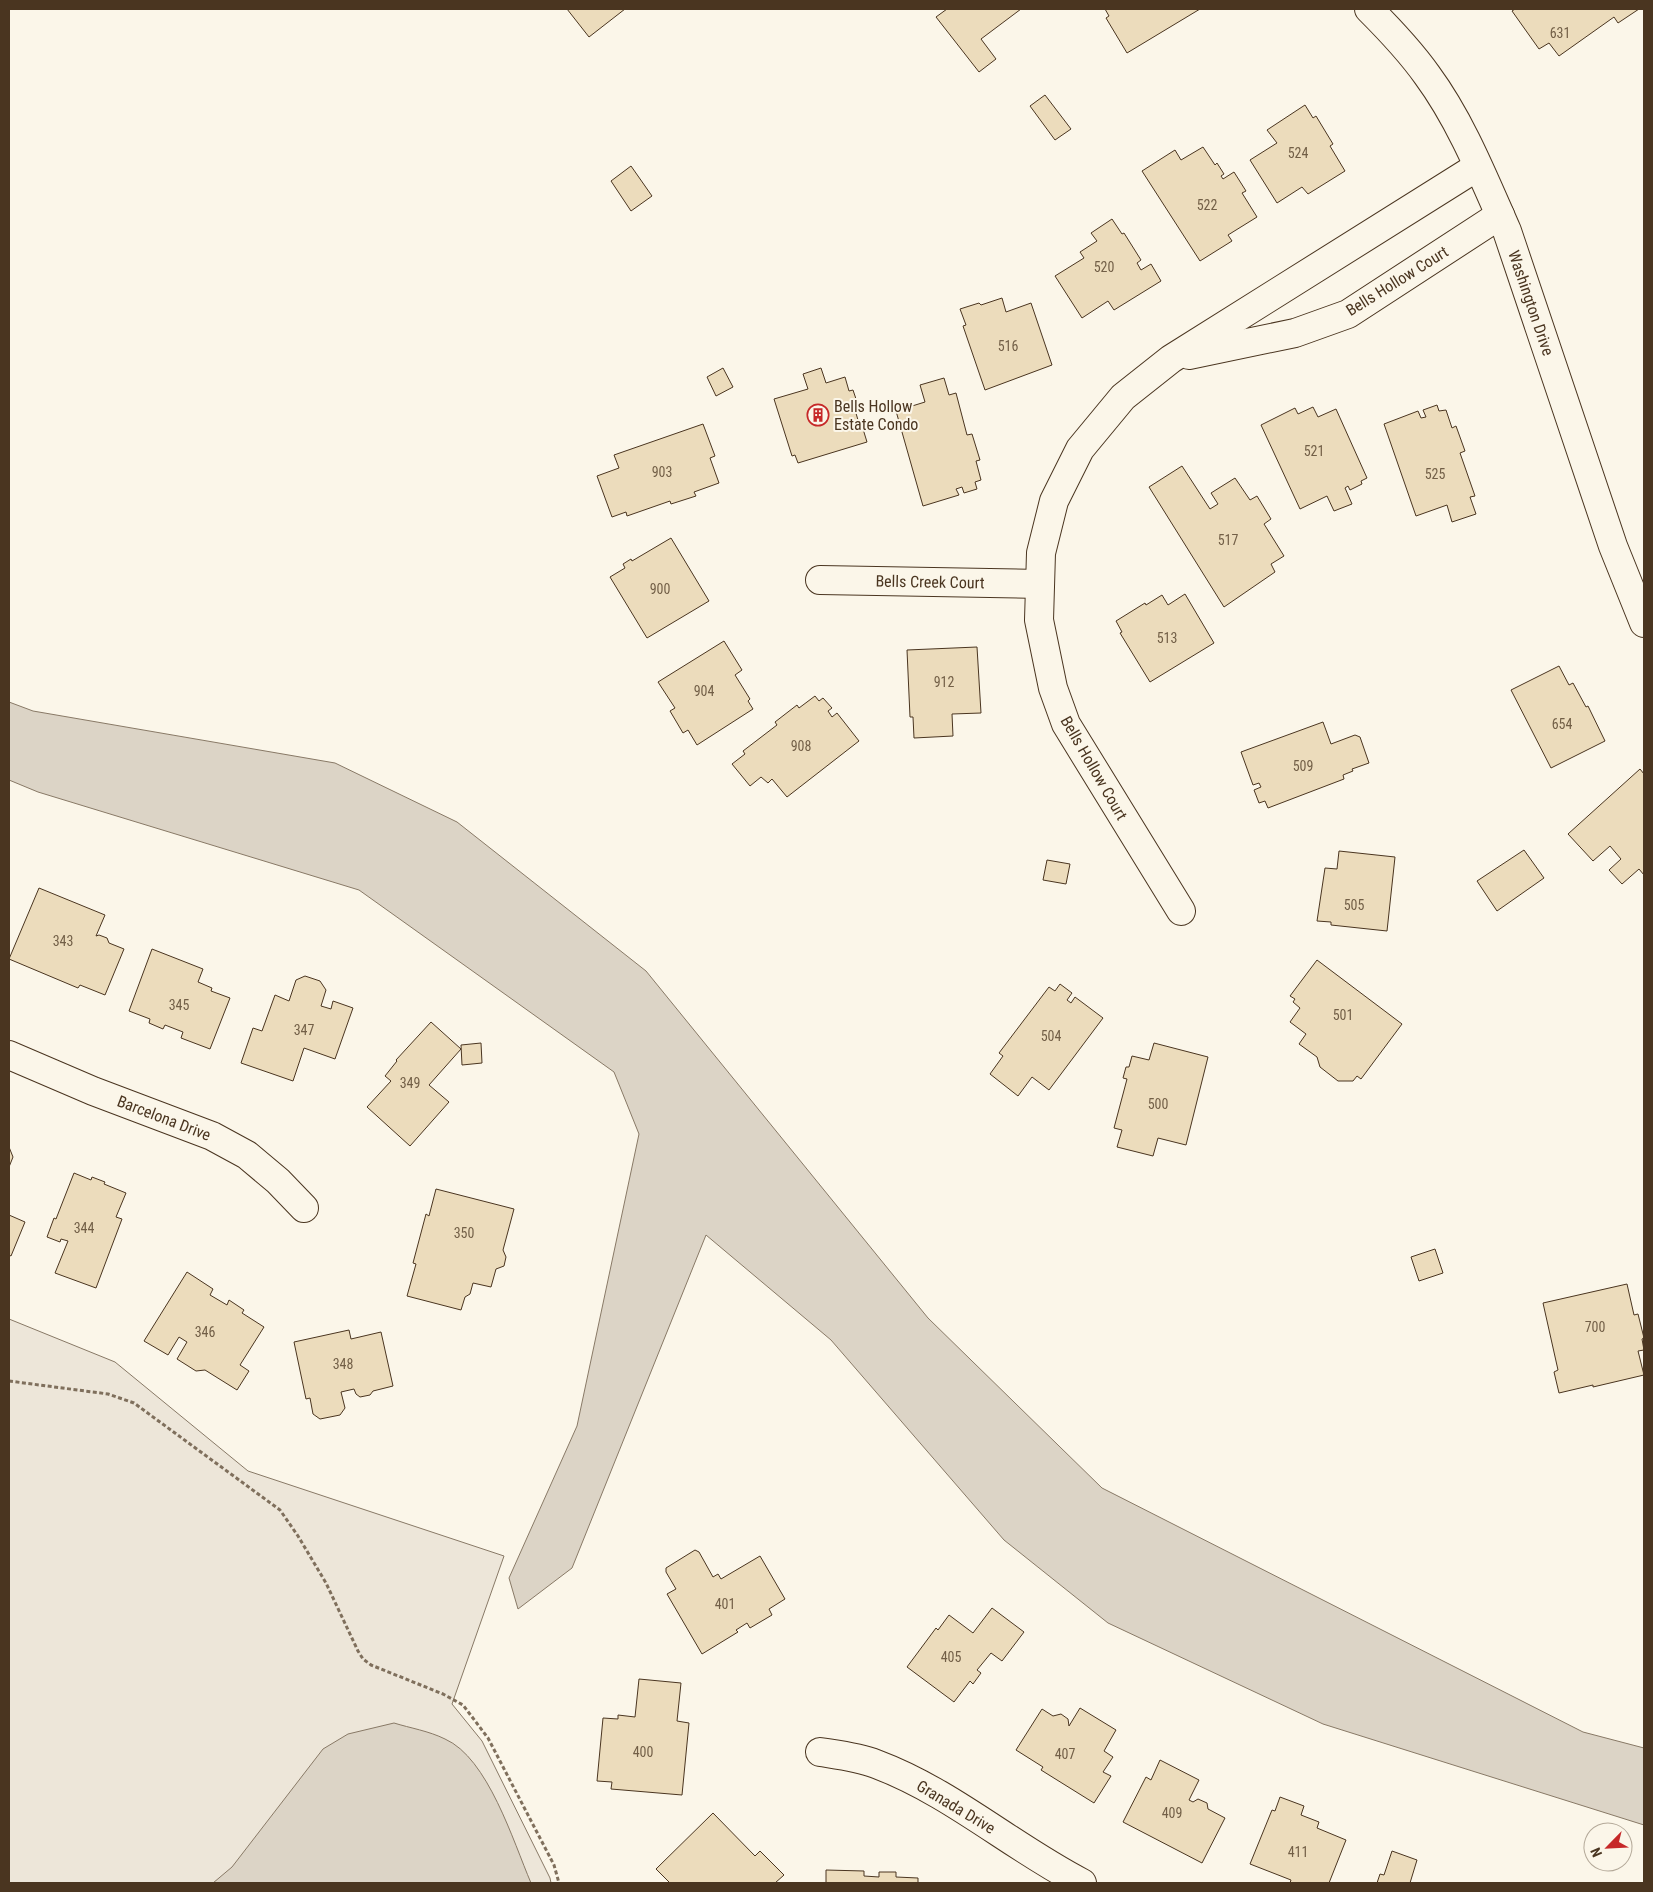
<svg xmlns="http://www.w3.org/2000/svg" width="1653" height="1892" font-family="'Roboto Condensed',sans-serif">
	<rect width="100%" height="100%" fill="#fbf6e9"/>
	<!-- green -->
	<path fill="#ede6d9" stroke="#887966" d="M 9,1319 L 115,1362 L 248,1471 L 504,1556 L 452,1704 L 482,1741 L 550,1878 L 551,1883 L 9,1883 Z"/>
	<!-- water -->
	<g fill="#dcd4c6" stroke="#887966">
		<path d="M 9,702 L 33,711 L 335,763 L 457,822 L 646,971 L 928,1318 L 1102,1488 L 1583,1732 L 1644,1748 L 1644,1825 L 1323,1724 L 1108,1623 L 1004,1540 L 831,1340 L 706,1235 L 572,1568 L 518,1609 L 509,1578 L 577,1426 L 639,1134 L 614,1072 L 359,890 L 38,792 L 9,780 Z"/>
		<path d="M 394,1723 C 410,1728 429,1731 445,1739 C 488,1758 513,1841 531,1883 L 213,1883 L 232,1867 L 323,1749 L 348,1734 Z"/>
	</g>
	<!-- building -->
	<g fill="#ecdcbc" stroke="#4a3520">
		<path d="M 567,9 L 625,9 L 589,37 Z"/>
		<path d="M 947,9 L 1021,9 L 981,39 L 996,59 L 979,72 L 936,17 Z"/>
		<path d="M 1105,9 L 1200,9 L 1127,53 L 1106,18 L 1109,16 Z"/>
		<path d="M 1515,9 L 1639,9 L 1618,23 L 1614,17 L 1559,56 L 1549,43 L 1539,49 L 1512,11 Z"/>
		<path d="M 1045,95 L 1071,129 L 1055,140 L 1030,106 Z"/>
		<path d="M 1305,105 L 1313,118 L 1316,116 L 1333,144 L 1330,146 L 1345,171 L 1308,194 L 1302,187 L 1277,203 L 1250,160 L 1277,143 L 1267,130 Z"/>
		<path d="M 1203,147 L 1215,165 L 1217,163 L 1224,174 L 1221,176 L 1223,179 L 1234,172 L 1246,191 L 1242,193 L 1257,217 L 1228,235 L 1232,241 L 1200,261 L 1142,171 L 1175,150 L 1181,160 Z"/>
		<path d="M 631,166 L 652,196 L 631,211 L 611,181 Z"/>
		<path d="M 1112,219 L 1122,234 L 1124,233 L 1141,260 L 1137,263 L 1141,270 L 1151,264 L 1161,281 L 1114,310 L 1108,301 L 1082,318 L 1055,276 L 1084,258 L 1080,252 L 1097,241 L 1091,233 Z"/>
		<path d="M 1002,298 L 1006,312 L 1031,303 L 1052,365 L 985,390 L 963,326 L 966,325 L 960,309 L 979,303 L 981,305 Z"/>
		<path d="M 723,368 L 733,387 L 716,396 L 707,377 Z"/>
		<path d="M 821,368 L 826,383 L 845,377 L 849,391 L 853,390 L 856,399 L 852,400 L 861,430 L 863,429 L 867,442 L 798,463 L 795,455 L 792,456 L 774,399 L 808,389 L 803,374 Z"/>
		<path d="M 944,378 L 949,395 L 956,393 L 967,435 L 972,434 L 980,460 L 976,461 L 981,480 L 975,482 L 977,489 L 964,493 L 962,487 L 956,489 L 959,495 L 923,506 L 896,411 L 925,402 L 920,385 Z"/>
		<path d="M 1437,405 L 1439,411 L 1446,410 L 1452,428 L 1456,426 L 1465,451 L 1460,453 L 1475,496 L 1470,497 L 1476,514 L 1452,522 L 1447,505 L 1416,516 L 1384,424 L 1418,411 L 1421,418 L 1426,417 L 1423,410 Z"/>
		<path d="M 1313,407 L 1318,417 L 1336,409 L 1367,478 L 1361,481 L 1362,484 L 1350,490 L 1348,486 L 1345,488 L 1352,504 L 1334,511 L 1327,496 L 1300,509 L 1261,425 L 1295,408 L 1298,414 Z"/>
		<path d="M 703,424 L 715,456 L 710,458 L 719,483 L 694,492 L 696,496 L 671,504 L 670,501 L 627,516 L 626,512 L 612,517 L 597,476 L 619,468 L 614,455 Z"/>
		<path d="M 1182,466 L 1210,509 L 1218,504 L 1211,493 L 1235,478 L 1250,500 L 1257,496 L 1271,519 L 1264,524 L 1284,556 L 1271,564 L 1275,572 L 1224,607 L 1149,487 Z"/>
		<path d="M 671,538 L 709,601 L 647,638 L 610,577 L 625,568 L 623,564 L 631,559 L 632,561 Z"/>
		<path d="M 1185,594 L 1214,643 L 1150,682 L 1120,633 L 1122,632 L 1116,621 L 1145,603 L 1146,605 L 1162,595 L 1168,605 Z"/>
		<path d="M 724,641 L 742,670 L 735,675 L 750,699 L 748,701 L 753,709 L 697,745 L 688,730 L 683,733 L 670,711 L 675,708 L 658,682 Z"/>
		<path d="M 977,647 L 981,713 L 952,714 L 953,736 L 914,738 L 913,717 L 910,717 L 907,650 Z"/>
		<path d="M 1559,666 L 1569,685 L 1573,683 L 1586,707 L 1588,706 L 1605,741 L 1551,768 L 1511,690 Z"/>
		<path d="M 815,696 L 819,701 L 823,698 L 832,708 L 828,711 L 832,717 L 837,713 L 859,741 L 787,797 L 772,779 L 768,783 L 761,777 L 750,786 L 732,764 L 745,754 L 743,751 L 777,725 L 775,722 L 797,705 L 799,708 Z"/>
		<path d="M 1323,722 L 1331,744 L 1355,735 L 1360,737 L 1369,763 L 1352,769 L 1353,771 L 1343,775 L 1344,779 L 1268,808 L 1265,801 L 1259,803 L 1254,790 L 1261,787 L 1259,783 L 1253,785 L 1241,752 Z"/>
		<path d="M 1640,769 L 1644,774 L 1644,875 L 1639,869 L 1622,884 L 1609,870 L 1621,859 L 1610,846 L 1593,861 L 1568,834 Z"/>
		<path d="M 1524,850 L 1544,878 L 1497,911 L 1477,881 Z"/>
		<path d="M 1339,851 L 1395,857 L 1387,931 L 1331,925 L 1331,922 L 1317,921 L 1325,868 L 1337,869 Z"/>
		<path d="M 1047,860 L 1070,864 L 1066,884 L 1043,880 Z"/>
		<path d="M 39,888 L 105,915 L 96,936 L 99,935 L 107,938 L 109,943 L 124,949 L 105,995 L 80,985 L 78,988 L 9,959 Z"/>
		<path d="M 152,949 L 203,969 L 198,982 L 212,988 L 211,991 L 230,998 L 210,1049 L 181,1038 L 183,1032 L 165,1025 L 163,1029 L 149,1023 L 150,1019 L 129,1011 Z"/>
		<path d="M 1317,960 L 1402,1024 L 1361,1079 L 1357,1076 L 1353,1081 L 1338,1081 L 1320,1067 L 1317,1057 L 1299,1044 L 1306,1034 L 1290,1022 L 1300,1008 L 1293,1002 L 1295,999 L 1290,996 Z"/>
		<path d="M 305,976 L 320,981 L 326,990 L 321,1006 L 331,1009 L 333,1001 L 353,1008 L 335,1059 L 304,1048 L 293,1081 L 241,1063 L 253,1028 L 262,1031 L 275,995 L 289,1001 L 296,980 Z"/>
		<path d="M 1060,984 L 1072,993 L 1067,1000 L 1071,1003 L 1075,997 L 1103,1018 L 1049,1090 L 1032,1077 L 1018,1096 L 990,1074 L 1003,1056 L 999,1053 L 1049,987 L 1055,991 Z"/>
		<path d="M 431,1022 L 461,1049 L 429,1085 L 449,1102 L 410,1146 L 367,1107 L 391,1081 L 385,1076 L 397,1061 L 396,1060 Z"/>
		<path d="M 481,1043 L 482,1063 L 462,1065 L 461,1045 Z"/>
		<path d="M 1154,1043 L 1208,1057 L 1186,1145 L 1158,1138 L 1153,1156 L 1117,1147 L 1122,1130 L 1114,1128 L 1127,1079 L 1123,1078 L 1126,1067 L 1129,1067 L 1132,1056 L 1149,1060 Z"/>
		<path d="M 9,1147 L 13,1157 L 9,1167 Z"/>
		<path d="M 74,1173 L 91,1180 L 92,1177 L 105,1182 L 104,1184 L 126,1193 L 116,1217 L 122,1219 L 96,1288 L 55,1273 L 68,1241 L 61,1239 L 60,1242 L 47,1237 L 54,1218 L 56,1219 Z"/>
		<path d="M 436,1189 L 514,1209 L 503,1250 L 506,1257 L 504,1266 L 496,1269 L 491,1287 L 473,1283 L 470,1294 L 465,1297 L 461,1310 L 407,1296 L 416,1264 L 413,1263 L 426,1214 L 429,1216 Z"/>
		<path d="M 9,1215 L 25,1222 L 11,1256 L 9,1255 Z"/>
		<path d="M 1435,1249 L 1443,1273 L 1419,1281 L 1411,1257 Z"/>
		<path d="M 187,1272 L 213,1289 L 210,1295 L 227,1305 L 229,1300 L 244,1310 L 242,1313 L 264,1327 L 240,1365 L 249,1371 L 237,1390 L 205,1370 L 196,1371 L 177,1359 L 187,1342 L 179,1337 L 168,1355 L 144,1341 Z"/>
		<path d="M 1627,1284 L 1634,1315 L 1638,1314 L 1644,1338 L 1642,1339 L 1644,1350 L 1638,1351 L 1644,1375 L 1593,1387 L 1593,1385 L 1559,1393 L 1554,1372 L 1558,1370 L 1543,1303 Z"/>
		<path d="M 349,1330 L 351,1339 L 381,1332 L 393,1386 L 373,1391 L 370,1395 L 360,1397 L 356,1394 L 354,1389 L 341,1392 L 345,1408 L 340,1415 L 320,1419 L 313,1414 L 310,1398 L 306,1399 L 294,1342 Z"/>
		<path d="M 695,1550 L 699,1552 L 713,1577 L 718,1574 L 721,1579 L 760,1556 L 785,1599 L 769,1609 L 772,1615 L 750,1628 L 747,1623 L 736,1630 L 738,1632 L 702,1654 L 667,1594 L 676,1589 L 666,1572 L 666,1568 Z"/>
		<path d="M 992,1608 L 1024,1632 L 1002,1661 L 991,1653 L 977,1670 L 981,1673 L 973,1684 L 970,1681 L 954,1702 L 907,1667 L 936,1628 L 938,1630 L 949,1615 L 973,1633 Z"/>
		<path d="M 639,1679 L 681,1683 L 677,1721 L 689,1723 L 682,1795 L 611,1789 L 612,1782 L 597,1781 L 603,1718 L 618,1719 L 618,1715 L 635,1717 Z"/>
		<path d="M 1080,1708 L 1116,1730 L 1104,1751 L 1113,1757 L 1103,1772 L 1111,1776 L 1094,1803 L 1041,1770 L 1043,1767 L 1016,1750 L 1042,1709 L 1053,1716 L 1061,1714 L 1068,1719 L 1069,1726 Z"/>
		<path d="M 1160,1760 L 1199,1780 L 1189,1800 L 1193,1802 L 1198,1799 L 1207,1803 L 1208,1809 L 1225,1818 L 1202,1863 L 1123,1822 L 1146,1777 L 1151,1780 Z"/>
		<path d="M 1280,1797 L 1304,1806 L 1301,1815 L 1319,1822 L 1317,1828 L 1346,1840 L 1329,1883 L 1290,1883 L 1291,1880 L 1250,1864 L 1272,1810 L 1275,1811 Z"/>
		<path d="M 713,1813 L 755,1856 L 760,1851 L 784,1875 L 775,1883 L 670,1883 L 656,1869 Z"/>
		<path d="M 1392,1851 L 1417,1860 L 1410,1883 L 1377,1883 L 1380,1874 L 1384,1875 Z"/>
		<path d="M 826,1870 L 864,1871 L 864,1876 L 879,1877 L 879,1872 L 896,1872 L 896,1877 L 918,1878 L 918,1883 L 826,1883 Z"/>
	</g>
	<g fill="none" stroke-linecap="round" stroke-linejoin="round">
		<!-- minor casing -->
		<g stroke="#4a3520" stroke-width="30">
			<g id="minor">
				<path d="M 1369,9 C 1389,29 1410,51 1427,75 C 1461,121 1484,179 1507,231 L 1613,546 L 1644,623"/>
				<path d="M 1189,355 L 1295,333 L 1348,314 L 1500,215"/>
				<path d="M 820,580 L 1040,584"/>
				<path d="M 1181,911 L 1066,724 L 1053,688 L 1039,620 L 1041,553 L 1054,501 L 1080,449 L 1123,397 L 1171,359 L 1477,167"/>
				<path d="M 9,1055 L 93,1091 L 212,1136 L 247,1155 L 278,1181 L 304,1208"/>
				<path d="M 820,1752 C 839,1755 858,1757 876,1764 C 951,1792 1012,1847 1082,1883"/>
			</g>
		</g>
		<!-- path -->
		<path stroke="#7f6f5c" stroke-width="3" stroke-dasharray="4 2.5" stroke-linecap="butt" d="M 9,1381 L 108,1394 L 134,1403 L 280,1510 L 298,1536 L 326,1583 L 358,1651 L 363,1659 L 371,1665 L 443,1694 L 463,1705 L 488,1738 L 554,1865 L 559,1883"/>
		<!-- minor -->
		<use href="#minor" stroke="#fbf6e9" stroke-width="28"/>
	</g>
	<!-- icons -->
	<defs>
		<g id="building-ring" transform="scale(1.125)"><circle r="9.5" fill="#fbf6e9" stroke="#c62828" stroke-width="1.5"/><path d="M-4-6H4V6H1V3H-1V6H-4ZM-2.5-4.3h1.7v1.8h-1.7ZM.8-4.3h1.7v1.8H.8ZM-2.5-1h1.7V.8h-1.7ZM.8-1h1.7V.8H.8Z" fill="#c62828"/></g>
	</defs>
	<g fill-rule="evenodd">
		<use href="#building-ring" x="818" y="415"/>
	</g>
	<g text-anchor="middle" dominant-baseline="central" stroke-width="4" stroke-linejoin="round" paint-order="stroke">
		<!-- number labels -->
		<g font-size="14" fill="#725f47">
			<text x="1560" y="33">631</text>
			<text x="1298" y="153">524</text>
			<text x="1207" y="205">522</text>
			<text x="1104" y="267">520</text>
			<text x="1008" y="346">516</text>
			<text x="1314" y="451">521</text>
			<text x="662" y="472">903</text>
			<text x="1435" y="474">525</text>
			<text x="1228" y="540">517</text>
			<text x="660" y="589">900</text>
			<text x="1167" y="638">513</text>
			<text x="944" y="682">912</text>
			<text x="704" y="691">904</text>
			<text x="1562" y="724">654</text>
			<text x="801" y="746">908</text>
			<text x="1303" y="766">509</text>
			<text x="1354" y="905">505</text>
			<text x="63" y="941">343</text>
			<text x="179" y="1005">345</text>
			<text x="1343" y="1015">501</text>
			<text x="304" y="1030">347</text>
			<text x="1051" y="1036">504</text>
			<text x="410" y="1083">349</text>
			<text x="1158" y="1104">500</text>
			<text x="84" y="1228">344</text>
			<text x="464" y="1233">350</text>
			<text x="1595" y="1327">700</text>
			<text x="205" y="1332">346</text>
			<text x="343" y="1364">348</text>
			<text x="725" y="1604">401</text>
			<text x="951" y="1657">405</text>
			<text x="643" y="1752">400</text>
			<text x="1065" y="1754">407</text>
			<text x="1172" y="1813">409</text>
			<text x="1298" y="1852">411</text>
		</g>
		<!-- street labels -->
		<g font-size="16" fill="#4a3520" stroke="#fbf6e9">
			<text transform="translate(1397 281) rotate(-32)">Bells Hollow Court</text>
			<text transform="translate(1531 303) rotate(71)">Washington Drive</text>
			<text transform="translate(930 582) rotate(1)">Bells Creek Court</text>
			<text transform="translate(1094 768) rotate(60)">Bells Hollow Court</text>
			<text transform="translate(164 1118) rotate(21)">Barcelona Drive</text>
			<text transform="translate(956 1807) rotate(31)">Granada Drive</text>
		</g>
		<!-- poi labels -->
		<g font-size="16" fill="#4a3520" stroke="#fbf6e9" text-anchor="start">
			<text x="834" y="406">Bells Hollow<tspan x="834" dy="18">Estate Condo</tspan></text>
		</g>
	</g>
	<!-- border -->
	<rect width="1653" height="1892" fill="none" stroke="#4a3520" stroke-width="20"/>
	<!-- north arrow -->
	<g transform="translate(1608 1847) rotate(246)"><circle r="24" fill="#fbf6e9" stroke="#b4a999"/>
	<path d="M0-4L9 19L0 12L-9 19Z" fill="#c62828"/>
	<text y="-8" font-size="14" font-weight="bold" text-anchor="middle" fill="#4a3520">N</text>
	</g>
</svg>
